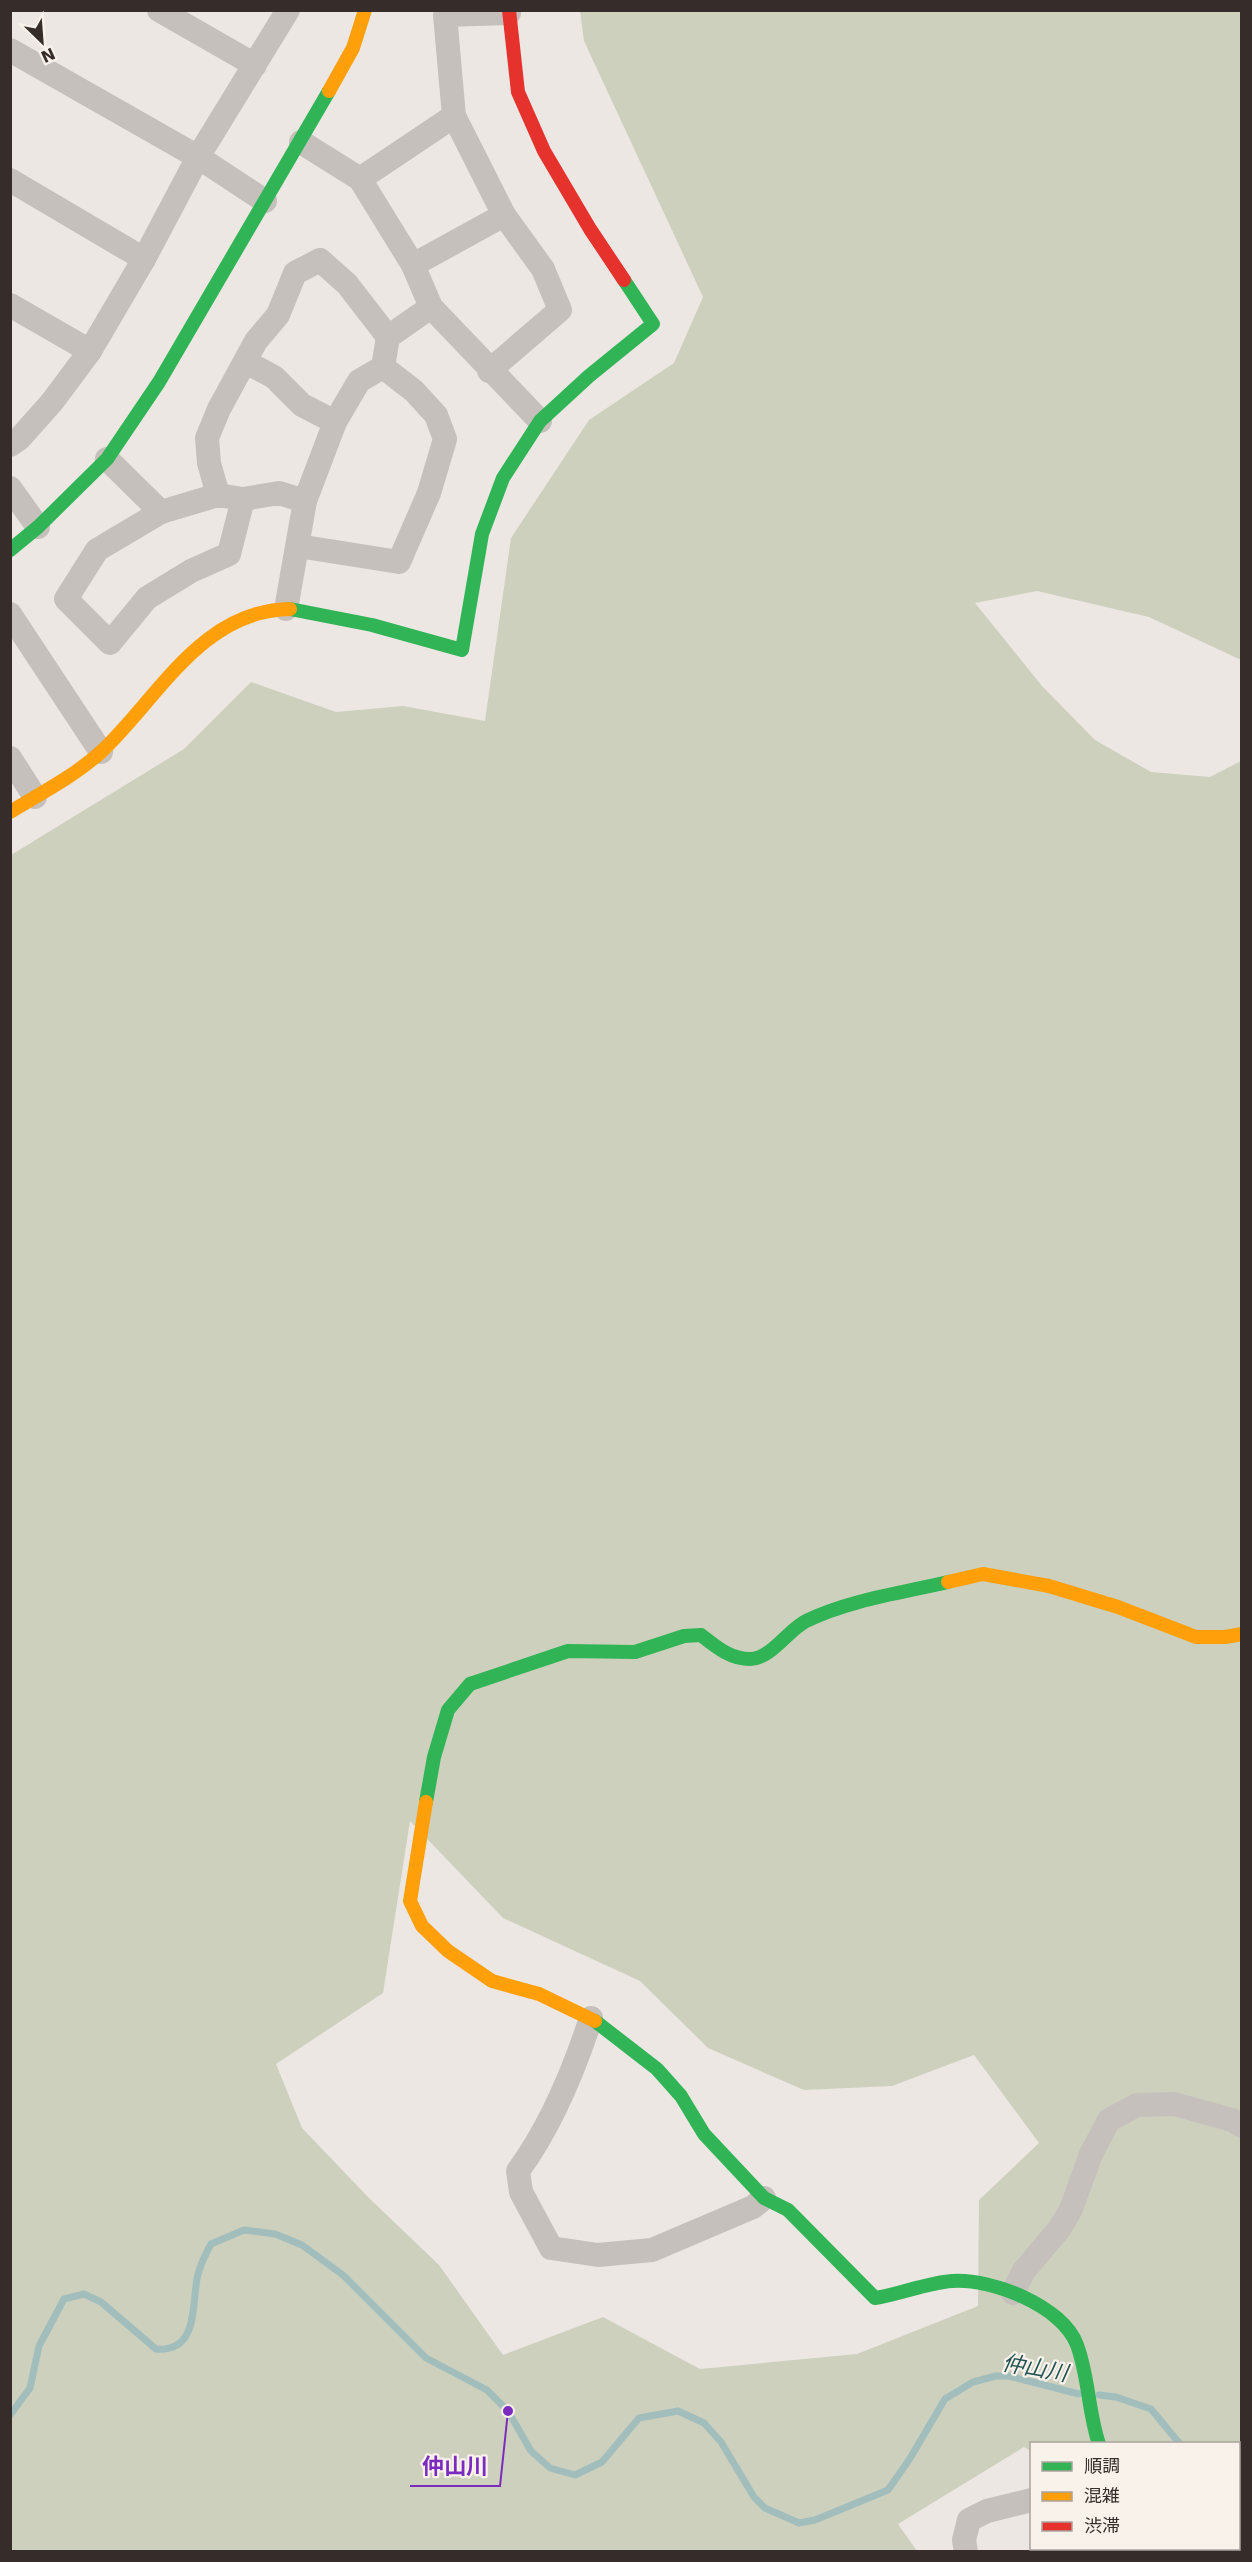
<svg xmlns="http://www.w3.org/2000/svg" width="1252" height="2562" font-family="'DejaVu Sans','Noto Sans JP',sans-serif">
	<rect width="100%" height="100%" fill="#ece7e3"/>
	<!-- green -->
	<path fill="#ced0be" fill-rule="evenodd" d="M 580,11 L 1241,11 L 1241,660 L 1149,617 L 1037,591 L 975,603 L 1042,686 L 1095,740 L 1151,772 L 1210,777 L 1241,761 L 1241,2551 L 1222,2551 L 1211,2549 L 1238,2548 L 1238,2444 L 1032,2444 L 1031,2451 L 1024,2447 L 898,2524 L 917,2551 L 11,2552 L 11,855 L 184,749 L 251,682 L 336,712 L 403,706 L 485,721 L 511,538 L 589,420 L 674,363 L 703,297 L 584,41 ZM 410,1821 L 503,1918 L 640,1981 L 708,2048 L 804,2090 L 892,2086 L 974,2055 L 1039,2143 L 979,2200 L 978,2306 L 857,2354 L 700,2369 L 603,2317 L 503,2355 L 439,2265 L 368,2197 L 302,2128 L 276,2064 L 383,1993 Z"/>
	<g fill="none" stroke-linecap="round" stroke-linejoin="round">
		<!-- stream -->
		<g stroke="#a1bdbc" stroke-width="7">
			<path d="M 1099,2395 L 1116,2397 L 1151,2409 L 1180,2444"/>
			<path d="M 10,2415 L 30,2388 L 39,2346 L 64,2299 L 84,2294 L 101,2302 L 156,2349 C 200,2353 191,2302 198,2274 C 201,2264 206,2253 211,2244 L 244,2230 L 275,2234 L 302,2245 L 343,2275 L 426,2358 L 487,2390 L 508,2411 L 531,2451 L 550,2468 L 575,2475 L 602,2462 L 639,2418 L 678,2411 L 704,2423 L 721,2442 L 754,2497 L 765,2508 L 799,2523 L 815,2520 L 888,2490 L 909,2460 L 945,2399 L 973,2382 L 996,2376 L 1009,2376 L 1079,2394"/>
			<path d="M 1238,2456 L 1242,2455"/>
		</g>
		<!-- street -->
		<g stroke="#c5c0bc" stroke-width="24">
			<path d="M 159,10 L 255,65"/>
			<path d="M 10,50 L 198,157 L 265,201"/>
			<path d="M 301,142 L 360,179 L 413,265 L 431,307 L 540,421"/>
			<path d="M 360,179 L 454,116"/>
			<path d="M 10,180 L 144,259"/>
			<path d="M 413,265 L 504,215"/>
			<path d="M 10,305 L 90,351"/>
			<path d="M 246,362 L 274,377 L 302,405 L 335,422"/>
			<path d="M 489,371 L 560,310 L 543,269 L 504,215 L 454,116 L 445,15 L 509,13"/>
			<path d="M 10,445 L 19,439 L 52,402 L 90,351 L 144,259 L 198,157 L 288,10"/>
			<path d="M 107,459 L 161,512"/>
			<path d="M 10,488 L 38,527"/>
			<path d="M 218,495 L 209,463 L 207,438 L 219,409 L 256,341 L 278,315 L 295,273 L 320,260 L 347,284 L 388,337"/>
			<path d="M 243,499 L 229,554 L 191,571 L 147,598 L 110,643 L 66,599 L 97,550 L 161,512 L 218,495 L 243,499 L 279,493 L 305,501"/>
			<path d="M 298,546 L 399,562 L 429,493 L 445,439 L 436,415 L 414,391 L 383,367"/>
			<path d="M 286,609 L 305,501 L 335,422 L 359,381 L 383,367 L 388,337 L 431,307"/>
			<path d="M 10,614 L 101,752"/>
			<path d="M 10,758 L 35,797"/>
			<path d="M 591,2018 C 574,2070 551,2126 518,2171 L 521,2192 L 551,2248 L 598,2255 L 652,2250 L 753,2207 L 764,2198"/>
			<path d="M 1013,2293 L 1023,2272 L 1060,2228 L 1071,2209 L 1091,2154 L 1109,2120 L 1137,2105 L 1174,2104 L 1232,2120 L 1242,2126"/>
			<path d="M 966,2552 L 964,2540 L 969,2520 L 987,2511 L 1032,2500"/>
		</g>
		<!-- fast -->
		<g stroke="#30b455" stroke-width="14">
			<path d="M 10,550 L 38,527 L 107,459 L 159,382 L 329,91"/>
			<path d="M 290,609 L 372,625 L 462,650 L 482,534 L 503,478 L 540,421 L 589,376 L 653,324 L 624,280"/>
			<path d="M 426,1802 L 434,1757 L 448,1710 L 470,1684 L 568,1651 L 635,1652 L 684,1636 L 701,1635 C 715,1646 730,1659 750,1659 C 771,1659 788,1630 806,1621 C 849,1600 901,1593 948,1582"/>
			<path d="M 595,2021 L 657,2069 L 681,2096 L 704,2134 L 764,2198 L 788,2210 L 875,2298 C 901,2294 926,2283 952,2281 C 991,2278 1063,2306 1077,2345 C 1089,2377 1088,2412 1099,2444"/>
		</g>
		<!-- slow -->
		<g stroke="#ff9f0a" stroke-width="14">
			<path d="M 329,91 L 353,48 L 365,10"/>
			<path d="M 10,812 C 41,793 75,776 102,751 C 158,698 202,610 290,609"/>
			<path d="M 948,1582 L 983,1574 L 1049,1586 L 1118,1607 L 1196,1637 L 1225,1637 L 1242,1634"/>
			<path d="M 426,1802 L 410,1901 L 422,1926 L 448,1951 L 492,1981 L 539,1994 L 595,2021"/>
		</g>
		<!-- jam -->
		<path stroke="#e5322d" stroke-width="14" d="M 509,10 L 518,92 L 544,151 L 590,229 L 624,280"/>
	</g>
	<g text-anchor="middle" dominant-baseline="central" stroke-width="4.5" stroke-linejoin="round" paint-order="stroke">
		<!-- water labels -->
		<g font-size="22" font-style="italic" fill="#245354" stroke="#f8f2eb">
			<text transform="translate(1035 2368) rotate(10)">仲山川</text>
		</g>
	</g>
	<!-- callouts -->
	<path fill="none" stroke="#7b2cbf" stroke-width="2" d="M508 2411L500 2486H410"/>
	<circle fill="#7b2cbf" stroke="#f8f2eb" stroke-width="2" cx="508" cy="2411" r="6"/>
	<g font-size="22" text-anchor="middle" font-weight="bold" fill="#7b2cbf" stroke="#f8f2eb" stroke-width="4.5" stroke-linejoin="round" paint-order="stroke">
		<text x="455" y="2474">仲山川</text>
	</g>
	<!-- border -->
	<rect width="1252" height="2562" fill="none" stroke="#362d2a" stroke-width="24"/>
	<!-- legend -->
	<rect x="1030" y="2442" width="210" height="108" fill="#f8f2eb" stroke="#aaa39e" stroke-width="1.5"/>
	<rect x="1042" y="2462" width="30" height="9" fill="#30b455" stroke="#aaa39e" stroke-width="1.5"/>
	<text x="1084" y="2472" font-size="18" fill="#362d2a">順調</text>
	<rect x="1042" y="2492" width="30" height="9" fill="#ff9f0a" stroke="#aaa39e" stroke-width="1.5"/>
	<text x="1084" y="2502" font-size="18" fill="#362d2a">混雑</text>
	<rect x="1042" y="2522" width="30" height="9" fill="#e5322d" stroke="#aaa39e" stroke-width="1.5"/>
	<text x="1084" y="2532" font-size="18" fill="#362d2a">渋滞</text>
	<!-- north arrow -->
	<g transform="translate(42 42) rotate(155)" stroke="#f8f2eb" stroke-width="4.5" paint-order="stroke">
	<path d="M0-4.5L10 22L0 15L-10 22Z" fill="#362d2a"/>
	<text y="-9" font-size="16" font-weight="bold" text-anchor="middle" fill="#362d2a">N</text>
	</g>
</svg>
